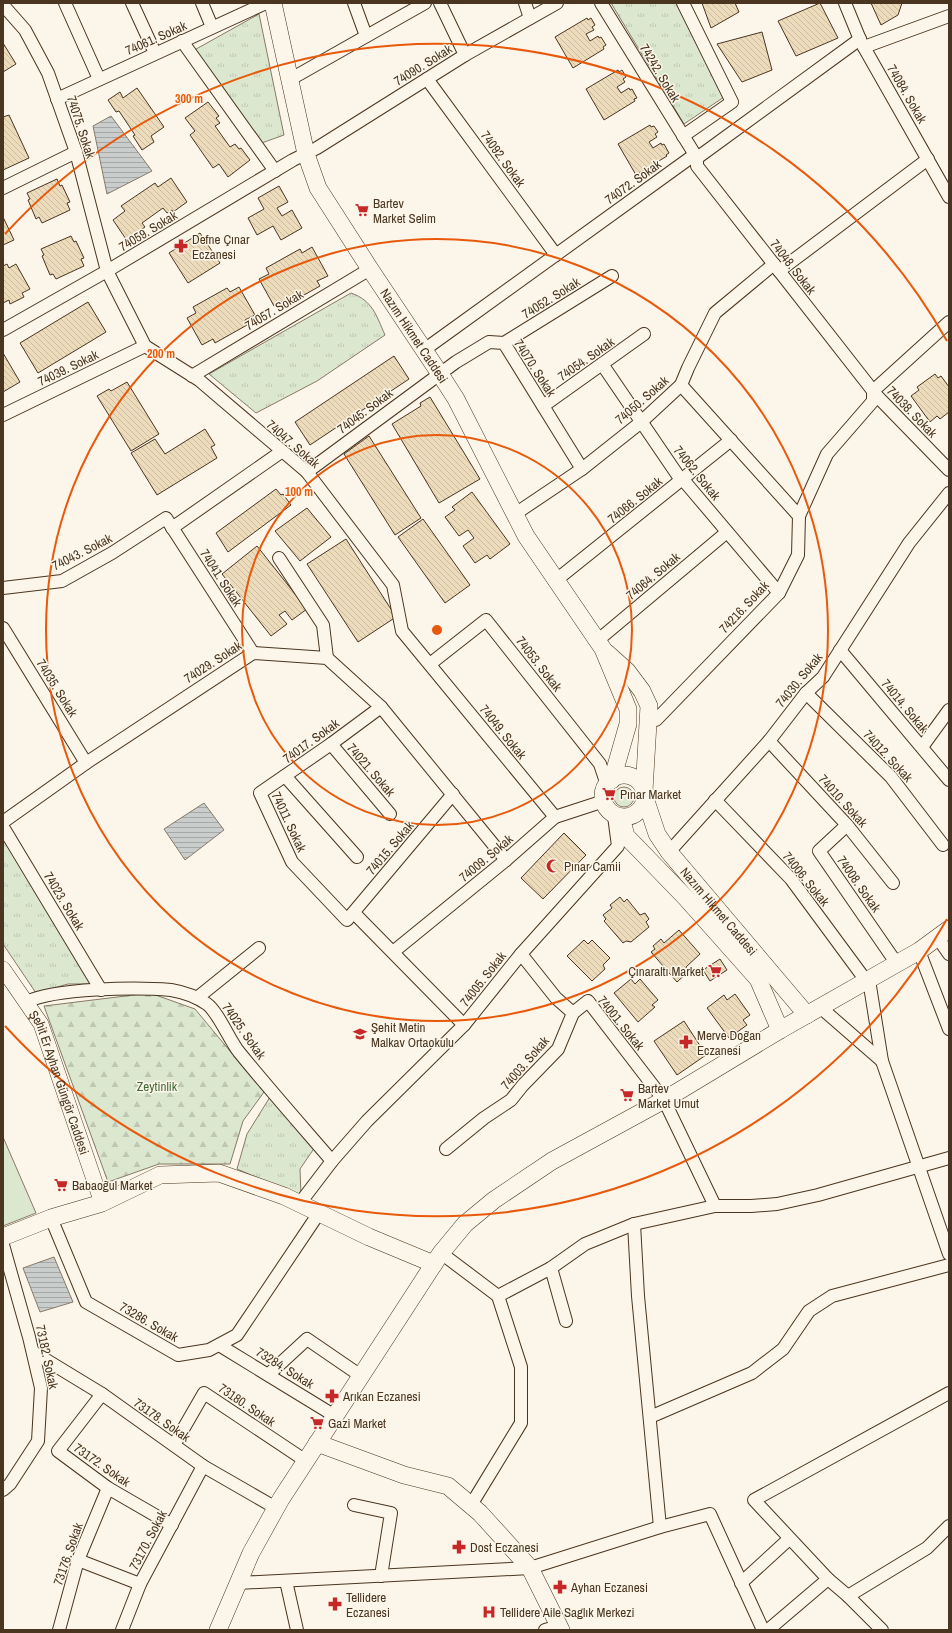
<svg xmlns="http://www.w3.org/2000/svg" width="952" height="1633" font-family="'Archivo Narrow',sans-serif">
	<defs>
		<pattern id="forest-firs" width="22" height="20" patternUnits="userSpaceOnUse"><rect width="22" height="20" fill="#dce7d0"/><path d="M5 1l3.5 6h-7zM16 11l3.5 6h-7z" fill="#bec7b2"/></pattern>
		<pattern id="park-tufts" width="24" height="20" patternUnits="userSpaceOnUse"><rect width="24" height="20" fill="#dce7d0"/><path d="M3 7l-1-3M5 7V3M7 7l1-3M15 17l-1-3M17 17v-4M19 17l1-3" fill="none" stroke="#bec7b2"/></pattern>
		<pattern id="water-rules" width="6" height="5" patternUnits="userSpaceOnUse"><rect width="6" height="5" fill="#c9cecd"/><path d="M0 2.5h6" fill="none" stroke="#a5a8a6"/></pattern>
		<pattern id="building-back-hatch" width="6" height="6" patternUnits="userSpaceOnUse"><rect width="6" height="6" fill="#ecdcbc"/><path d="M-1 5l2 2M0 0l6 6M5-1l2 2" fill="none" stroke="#ccbda1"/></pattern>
	</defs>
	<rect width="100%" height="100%" fill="#fbf6e9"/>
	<!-- grass -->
	<g fill="#dce7d0" stroke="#887966">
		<circle cx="624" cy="797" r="10"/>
		<path d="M 3,1137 L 36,1213 L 3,1226 Z"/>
	</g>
	<!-- forest -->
	<path fill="url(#forest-firs)" stroke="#887966" d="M 150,993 L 195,1009 L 264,1092 L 243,1121 L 230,1164 L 159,1164 L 108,1182 L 44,1006 Z"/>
	<!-- park -->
	<g fill="url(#park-tufts)" stroke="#887966">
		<path d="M 611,3 L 676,3 L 724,97 L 684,124 Z"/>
		<path d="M 259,14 L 284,135 L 256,145 L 189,53 Z"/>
		<path d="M 351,293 C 373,301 376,315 385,335 L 317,381 L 256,413 L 209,374 Z"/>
		<path d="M 3,839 L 92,984 L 68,984 L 36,993 L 3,944 Z"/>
		<path d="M 270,1097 L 315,1147 L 300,1169 L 301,1196 L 237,1169 L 247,1134 Z"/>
	</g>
	<!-- water -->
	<g fill="url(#water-rules)" stroke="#887966">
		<path d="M 111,116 L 152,171 L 107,194 L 93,126 Z"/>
		<path d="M 204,803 L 224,830 L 185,860 L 164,829 Z"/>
		<path d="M 54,1257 L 73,1302 L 40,1312 L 23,1268 Z"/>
	</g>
	<!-- building -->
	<g fill="url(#building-back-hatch)" stroke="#4a3520">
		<path d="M 702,3 L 735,3 L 739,12 L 711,28 Z"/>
		<path d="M 820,3 L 838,38 L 796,56 L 778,21 Z"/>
		<path d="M 871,3 L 902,3 L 898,15 L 881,25 Z"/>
		<path d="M 587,18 L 588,20 L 591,18 L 595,25 L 592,27 L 594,30 L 586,34 L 590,41 L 598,36 L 599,38 L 601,37 L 606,45 L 603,47 L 604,49 L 573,68 L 555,37 Z"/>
		<path d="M 762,32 L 772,70 L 742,82 L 717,44 Z"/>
		<path d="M 3,43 L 16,64 L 3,72 Z"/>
		<path d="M 618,70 L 619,72 L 622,70 L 626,77 L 623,79 L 625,82 L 617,87 L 621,93 L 629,88 L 630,90 L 632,89 L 637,98 L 634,99 L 635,101 L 604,120 L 586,89 Z"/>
		<path d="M 137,88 L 164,127 L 151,136 L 154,142 L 142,150 L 133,136 L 135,135 L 119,111 L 116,112 L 108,100 L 120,92 L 123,98 Z"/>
		<path d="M 208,102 L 219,116 L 216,118 L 220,123 L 215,126 L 230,147 L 235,144 L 239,149 L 241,148 L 250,160 L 228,177 L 219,164 L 213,168 L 190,135 L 195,131 L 185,118 Z"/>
		<path d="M 9,115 L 29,158 L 3,170 L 3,117 Z"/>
		<path d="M 650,125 L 651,127 L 654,126 L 658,132 L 655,134 L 657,137 L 649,142 L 653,148 L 661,143 L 662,145 L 664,144 L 669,153 L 666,155 L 667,156 L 636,175 L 618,144 Z"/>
		<path d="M 171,178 L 187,202 L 173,212 L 172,210 L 167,213 L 163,208 L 142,223 L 145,227 L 139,231 L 141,234 L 128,242 L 113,220 L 125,211 L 121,206 L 155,183 L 158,187 Z"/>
		<path d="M 57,179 L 60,186 L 62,185 L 70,202 L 67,203 L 70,210 L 42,223 L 39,217 L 36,219 L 28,200 L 30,199 L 27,193 Z"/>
		<path d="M 279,186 L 288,202 L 277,208 L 282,216 L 292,210 L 302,228 L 281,240 L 273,226 L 257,235 L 248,218 L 264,209 L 258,198 Z"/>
		<path d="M 3,217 L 14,240 L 3,245 Z"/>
		<path d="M 200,233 L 220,263 L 188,283 L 169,253 Z"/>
		<path d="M 71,236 L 74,242 L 76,241 L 84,258 L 81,259 L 84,266 L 56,279 L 53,274 L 50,275 L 42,256 L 44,255 L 41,249 Z"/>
		<path d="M 312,247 L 328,276 L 317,281 L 320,286 L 288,304 L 285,300 L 274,306 L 259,279 L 269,274 L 266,268 L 300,249 L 302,253 Z"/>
		<path d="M 7,264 L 9,268 L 16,264 L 30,289 L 22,293 L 24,297 L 10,304 L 9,300 L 3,303 L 3,266 Z"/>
		<path d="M 239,287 L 255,315 L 245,320 L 247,325 L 215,343 L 213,339 L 202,345 L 187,318 L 196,313 L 193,307 L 227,288 L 230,292 Z"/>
		<path d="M 88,302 L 106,332 L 38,373 L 20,343 Z"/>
		<path d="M 3,353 L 20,382 L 3,392 Z"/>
		<path d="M 394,356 L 409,379 L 310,445 L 295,422 Z"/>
		<path d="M 935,374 L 938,378 L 941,376 L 949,387 L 949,412 L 940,419 L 937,416 L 930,422 L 911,396 L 919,390 L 917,387 Z"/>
		<path d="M 127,382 L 159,434 L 131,451 L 97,396 L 109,389 L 111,391 Z"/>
		<path d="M 430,397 L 480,479 L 439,503 L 392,424 L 421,406 L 420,403 Z"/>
		<path d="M 205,429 L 215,445 L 211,447 L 217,458 L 157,495 L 131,453 L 155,439 L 165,454 Z"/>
		<path d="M 369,436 L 421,518 L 395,535 L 344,454 Z"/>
		<path d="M 276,489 L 281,495 L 283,494 L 291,505 L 228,552 L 216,533 Z"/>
		<path d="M 472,492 L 510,544 L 490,559 L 487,555 L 475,563 L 463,546 L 474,538 L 468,530 L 459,536 L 445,517 L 455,510 L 452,507 Z"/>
		<path d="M 307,508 L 331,537 L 300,561 L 275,531 Z"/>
		<path d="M 423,519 L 470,585 L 445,603 L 398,537 Z"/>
		<path d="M 346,539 L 396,617 L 358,642 L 307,564 Z"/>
		<path d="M 257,546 L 307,609 L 292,620 L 285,611 L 279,615 L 287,624 L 271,636 L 222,574 Z"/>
		<path d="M 564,833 L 586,855 L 543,899 L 521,878 Z"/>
		<path d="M 620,897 L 624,902 L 627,899 L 640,915 L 645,913 L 649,919 L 646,922 L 649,927 L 631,942 L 626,941 L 623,943 L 604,921 L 606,919 L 603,915 L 612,908 L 610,905 Z"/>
		<path d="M 679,930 L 700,954 L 686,967 L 689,971 L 677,982 L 651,952 L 655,949 L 653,946 L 661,939 L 664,943 Z"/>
		<path d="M 584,940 L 588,944 L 592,940 L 610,958 L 603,965 L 605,969 L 592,981 L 567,956 Z"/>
		<path d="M 720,959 L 727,970 L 710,981 L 703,970 Z"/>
		<path d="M 631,979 L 635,984 L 640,979 L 658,1000 L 652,1005 L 655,1007 L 638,1022 L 614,993 Z"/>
		<path d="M 735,994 L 750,1015 L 743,1020 L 747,1025 L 729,1038 L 707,1008 L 724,995 L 727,1000 Z"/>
		<path d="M 684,1021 L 706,1055 L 677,1075 L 654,1041 Z"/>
	</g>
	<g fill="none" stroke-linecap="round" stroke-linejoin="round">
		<!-- minor casing -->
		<g stroke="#4a3520" stroke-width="14">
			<g id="minor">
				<path d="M 65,3 L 99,79"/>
				<path d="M 132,3 L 155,53"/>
				<path d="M 202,3 L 212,27"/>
				<path d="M 354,3 L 366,36"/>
				<path d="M 440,3 L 465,55"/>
				<path d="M 525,3 L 530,18"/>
				<path d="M 601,3 L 697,158 L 697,166 L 877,396 L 949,470"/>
				<path d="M 845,3 L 861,42 L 949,197"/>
				<path d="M 3,5 L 25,30 L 48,73 L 76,152 L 107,271 L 145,346 L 199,380 L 307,472 L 393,585 L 402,631 L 555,817"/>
				<path d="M 182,41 L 275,171"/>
				<path d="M 864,47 L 949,16"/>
				<path d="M 427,79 L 556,255"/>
				<path d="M 289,80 L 425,3"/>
				<path d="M 57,99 L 266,3"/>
				<path d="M 683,136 L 732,102 L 683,3"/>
				<path d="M 3,188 L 76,152"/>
				<path d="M 779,271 L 928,159"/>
				<path d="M 3,330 L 107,271 L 293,160 L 317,148 L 465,55 L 557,3"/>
				<path d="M 504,343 L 612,276"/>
				<path d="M 424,350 L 690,158 L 697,158 L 860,39"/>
				<path d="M 602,364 L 681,480 L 685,482 L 779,593"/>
				<path d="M 192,376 L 370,269"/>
				<path d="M 681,385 L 799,516"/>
				<path d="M 543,406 L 644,334"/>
				<path d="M 3,415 L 145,346"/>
				<path d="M 307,472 L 456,362 L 489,342 L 504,343 L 582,469"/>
				<path d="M 515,514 L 582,469 L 640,423 L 681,385 L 688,368 L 715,313 L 774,264"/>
				<path d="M 172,528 L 281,452"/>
				<path d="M 279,558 L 323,625 L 327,658"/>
				<path d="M 555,581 L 731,440"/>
				<path d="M 3,588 L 62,581 L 112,553 L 166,518 L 253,653"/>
				<path d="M 3,628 L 86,763"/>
				<path d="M 597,641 L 727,532"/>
				<path d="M 840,650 L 949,780"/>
				<path d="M 430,664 L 486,620 L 600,764 L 607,785"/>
				<path d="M 806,693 L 891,777 L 943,845"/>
				<path d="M 381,707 L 331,744 L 260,793 L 292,862 L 347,920 L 453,794"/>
				<path d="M 648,720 L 656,720 L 779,593 L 798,555 L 799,516 L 827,454 L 873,401 L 873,391 L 949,322"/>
				<path d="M 769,741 L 847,825 L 893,883"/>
				<path d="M 331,744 L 390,814"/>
				<path d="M 922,747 L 949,710"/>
				<path d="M 285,776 L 357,857"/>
				<path d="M 715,800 L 791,879 L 867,982"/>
				<path d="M 3,822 L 86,763 L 253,653 L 327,658 L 381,707 L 506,860"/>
				<path d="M 847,825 L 819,851 L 897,964"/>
				<path d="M 3,827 L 101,990"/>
				<path d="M 669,852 L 769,741 L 806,693 L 823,677 L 909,543 L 949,493"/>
				<path d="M 354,913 L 464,1025"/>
				<path d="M 938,938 L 949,954"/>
				<path d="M 919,951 L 949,1029"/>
				<path d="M 393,952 L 506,860 L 555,817 L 604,801"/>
				<path d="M 521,954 L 556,998 L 573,1013 L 588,1001 L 664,1100 L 715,1206"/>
				<path d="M 869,980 L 882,1061 L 949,1254"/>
				<path d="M 197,998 L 259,948"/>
				<path d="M 26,1002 C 55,988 137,987 171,990 C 183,992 197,997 207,1004 C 218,1012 230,1041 239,1052 C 269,1089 301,1125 332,1161"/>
				<path d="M 820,1007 L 882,1061"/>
				<path d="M 446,1149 L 484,1118 L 511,1100 L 523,1085 L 558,1049 L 573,1013"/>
				<path d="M 300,1203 L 332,1161 L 367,1121 L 464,1025 L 521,954 L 618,846 L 614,816"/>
				<path d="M 51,1218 L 86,1302 L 178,1355 L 209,1350 L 237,1335 L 319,1213"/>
				<path d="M 634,1224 L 638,1296 L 660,1527"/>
				<path d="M 3,1245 L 29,1337 L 41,1388 L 38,1441 L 10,1484 L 3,1490"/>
				<path d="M 441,1253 L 498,1296 L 551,1268 L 585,1244 L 634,1224 L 715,1206 L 751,1206 L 777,1204 L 818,1195 L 949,1158"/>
				<path d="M 551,1268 L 566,1321"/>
				<path d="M 219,1345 L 335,1416"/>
				<path d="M 33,1352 L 102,1394 L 203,1466 L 276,1508"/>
				<path d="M 269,1374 L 307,1339 L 361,1376"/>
				<path d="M 102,1394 L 58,1451 L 108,1488 L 172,1525"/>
				<path d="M 650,1417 L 752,1373 L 783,1349 L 809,1311 L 832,1296 L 949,1265"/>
				<path d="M 174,1445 L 204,1393 L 306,1461"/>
				<path d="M 354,1505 L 391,1513 L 381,1576"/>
				<path d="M 471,1505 L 521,1423 L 521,1367 L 498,1296"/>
				<path d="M 78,1560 L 140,1584"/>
				<path d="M 286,1581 L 297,1630"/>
				<path d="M 238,1583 L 530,1568 L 660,1527 L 710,1514 L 763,1630"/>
				<path d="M 741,1583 L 789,1539"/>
				<path d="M 848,1596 L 927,1548 L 949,1526"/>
				<path d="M 59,1630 L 78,1560 L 108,1488"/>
				<path d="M 122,1630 L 140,1584 L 203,1466"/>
				<path d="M 545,1630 L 559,1626"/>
				<path d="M 768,1630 L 828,1579"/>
				<path d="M 882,1630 L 848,1596 L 828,1579 L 754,1500 L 949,1393"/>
			</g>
		</g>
		<!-- tertiary casing -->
		<g stroke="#4a3520" stroke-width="16">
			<g id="tertiary">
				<path id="s1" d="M 3,969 L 41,1024 L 102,1203"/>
			</g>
		</g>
		<!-- secondary casing -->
		<g stroke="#4a3520" stroke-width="18">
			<g id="secondary">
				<path id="s2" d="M 273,3 L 306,154 L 318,188 L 370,269 L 440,374 L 456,399 L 526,536 L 603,649 L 628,709 L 628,724 L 612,780"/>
				<path d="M 607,653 L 627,671 L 642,691 L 649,706 L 644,791"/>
				<circle cx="624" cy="796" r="21"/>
				<path id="s3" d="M 645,798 L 657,834 L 669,852 L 807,1015"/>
				<path d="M 621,817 L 626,836 L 686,898 L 758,979 L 780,1030"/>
				<path d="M 3,1237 L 51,1218 L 102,1203 L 160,1175 L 219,1173 L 284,1196 L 369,1237 L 434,1264"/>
				<path d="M 317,1443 L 404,1475 L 448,1486 L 480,1513 L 530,1568 L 561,1630"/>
				<path d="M 218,1630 L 251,1553 L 281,1499 L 441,1253 L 465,1224 L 494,1200 L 552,1161 L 664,1100 L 780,1030 L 919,951 L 949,929"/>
			</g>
		</g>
		<!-- minor -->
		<use href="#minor" stroke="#fbf6e9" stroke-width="12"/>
		<!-- tertiary -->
		<use href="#tertiary" stroke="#fbf6e9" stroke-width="15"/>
		<!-- secondary -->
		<use href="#secondary" stroke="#fbf6e9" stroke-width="17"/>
	</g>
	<!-- distance rings -->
	<g fill="none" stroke="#e8590c" stroke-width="2">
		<circle cx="437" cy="630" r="195"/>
		<circle cx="437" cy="630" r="391"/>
		<path d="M947 919A586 586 0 0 1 5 1026M5 234A586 586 0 0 1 947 341"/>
	</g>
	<!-- icons -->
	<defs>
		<g id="supermarket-bare" transform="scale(1.08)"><path d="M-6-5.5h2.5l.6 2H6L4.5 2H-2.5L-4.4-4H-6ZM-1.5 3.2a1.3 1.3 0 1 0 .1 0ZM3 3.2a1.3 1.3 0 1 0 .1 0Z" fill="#c62828" stroke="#fbf6e9" stroke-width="2.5" paint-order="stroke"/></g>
		<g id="pharmacy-bare" transform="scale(1.08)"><path d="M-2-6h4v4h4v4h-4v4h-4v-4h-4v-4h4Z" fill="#c62828" stroke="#fbf6e9" stroke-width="2.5" paint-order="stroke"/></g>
		<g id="mosque-bare" transform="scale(1.08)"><path d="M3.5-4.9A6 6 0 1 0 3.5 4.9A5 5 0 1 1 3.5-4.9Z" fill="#c62828" stroke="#fbf6e9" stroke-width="2.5" paint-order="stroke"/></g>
		<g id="school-bare" transform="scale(1.08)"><path d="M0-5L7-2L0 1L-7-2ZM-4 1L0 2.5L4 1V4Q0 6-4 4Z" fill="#c62828" stroke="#fbf6e9" stroke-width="2.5" paint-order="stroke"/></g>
		<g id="hospital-bare" transform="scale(1.08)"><path d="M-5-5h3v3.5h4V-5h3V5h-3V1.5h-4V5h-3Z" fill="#c62828" stroke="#fbf6e9" stroke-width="2.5" paint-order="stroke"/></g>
	</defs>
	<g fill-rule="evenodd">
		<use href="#supermarket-bare" x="362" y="210"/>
		<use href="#pharmacy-bare" x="181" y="246"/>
		<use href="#supermarket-bare" x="609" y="794"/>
		<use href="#mosque-bare" x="553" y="866"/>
		<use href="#supermarket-bare" x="715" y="971"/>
		<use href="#school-bare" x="360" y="1034"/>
		<use href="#pharmacy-bare" x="686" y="1042"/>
		<use href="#supermarket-bare" x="627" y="1095"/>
		<use href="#supermarket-bare" x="61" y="1185"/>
		<use href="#pharmacy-bare" x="332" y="1396"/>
		<use href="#supermarket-bare" x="317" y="1423"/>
		<use href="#pharmacy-bare" x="459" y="1547"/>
		<use href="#pharmacy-bare" x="560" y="1587"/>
		<use href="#pharmacy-bare" x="335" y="1604"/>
		<use href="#hospital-bare" x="489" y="1612"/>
	</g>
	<g text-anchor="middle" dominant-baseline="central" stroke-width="3" stroke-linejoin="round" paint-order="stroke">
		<!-- street labels -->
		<g font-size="13" fill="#4a3520" stroke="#fbf6e9">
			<text transform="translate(156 38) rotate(-24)">74061. Sokak</text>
			<text transform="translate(423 65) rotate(-32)">74090. Sokak</text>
			<text transform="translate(660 73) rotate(59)">74242. Sokak</text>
			<text transform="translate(907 94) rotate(60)">74084. Sokak</text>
			<text transform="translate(81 127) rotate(72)">74075. Sokak</text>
			<text transform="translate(503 159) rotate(54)">74092. Sokak</text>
			<text transform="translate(633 182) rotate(-36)">74072. Sokak</text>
			<text transform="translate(148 231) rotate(-31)">74059. Sokak</text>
			<text transform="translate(793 267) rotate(52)">74048. Sokak</text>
			<text transform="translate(551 298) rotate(-32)">74052. Sokak</text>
			<text transform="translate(274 310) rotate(-31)">74057. Sokak</text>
			<text stroke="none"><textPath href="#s2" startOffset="367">Nazım Hikmet Caddesi</textPath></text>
			<text transform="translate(586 359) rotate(-35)">74054. Sokak</text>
			<text transform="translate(68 368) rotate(-26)">74039. Sokak</text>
			<text transform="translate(535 368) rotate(57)">74070. Sokak</text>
			<text transform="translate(642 400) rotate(-41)">74050. Sokak</text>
			<text transform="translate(365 411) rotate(-37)">74045. Sokak</text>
			<text transform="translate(912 412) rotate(46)">74038. Sokak</text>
			<text transform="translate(293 444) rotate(41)">74047. Sokak</text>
			<text transform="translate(697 473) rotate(51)">74062. Sokak</text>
			<text transform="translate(635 500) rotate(-39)">74066. Sokak</text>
			<text transform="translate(82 552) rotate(-27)">74043. Sokak</text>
			<text transform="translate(653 576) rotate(-40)">74064. Sokak</text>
			<text transform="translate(221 578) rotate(57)">74041. Sokak</text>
			<text transform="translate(744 607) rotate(-47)">74216. Sokak</text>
			<text transform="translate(213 662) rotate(-33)">74029. Sokak</text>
			<text transform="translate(539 664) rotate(52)">74053. Sokak</text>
			<text transform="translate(799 680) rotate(-51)">74030. Sokak</text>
			<text transform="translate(57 688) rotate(58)">74035. Sokak</text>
			<text transform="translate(905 706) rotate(50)">74014. Sokak</text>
			<text transform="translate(503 732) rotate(51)">74049. Sokak</text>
			<text transform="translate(311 741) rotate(-36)">74017. Sokak</text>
			<text transform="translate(888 756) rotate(47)">74012. Sokak</text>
			<text transform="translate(371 770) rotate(49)">74021. Sokak</text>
			<text transform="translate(843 801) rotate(48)">74010. Sokak</text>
			<text transform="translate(289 822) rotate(65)">74011. Sokak</text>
			<text transform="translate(390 848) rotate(-50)">74015. Sokak</text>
			<text transform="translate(486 858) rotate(-40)">74009. Sokak</text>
			<text transform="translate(806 879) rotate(51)">74006. Sokak</text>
			<text transform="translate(859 884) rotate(55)">74008. Sokak</text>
			<text transform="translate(64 901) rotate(59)">74023. Sokak</text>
			<text stroke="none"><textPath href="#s3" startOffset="137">Nazım Hikmet Caddesi</textPath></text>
			<text transform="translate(483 979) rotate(-52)">74005. Sokak</text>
			<text transform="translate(621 1023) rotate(51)">74001. Sokak</text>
			<text transform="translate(244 1031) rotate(55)">74025. Sokak</text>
			<text transform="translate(525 1063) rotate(-49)">74003. Sokak</text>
			<text stroke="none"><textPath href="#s1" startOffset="128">Şehit Er Ayhan Güngör Caddesi</textPath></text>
			<text transform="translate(149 1322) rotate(30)">73286. Sokak</text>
			<text transform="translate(47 1357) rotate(78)">73182. Sokak</text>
			<text transform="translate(285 1368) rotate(32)">73284. Sokak</text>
			<text transform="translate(247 1405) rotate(34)">73180. Sokak</text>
			<text transform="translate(162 1420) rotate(35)">73178. Sokak</text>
			<text transform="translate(102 1465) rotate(35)">73172. Sokak</text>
			<text transform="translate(148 1540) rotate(-62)">73170. Sokak</text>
			<text transform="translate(68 1554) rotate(-71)">73176. Sokak</text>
		</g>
		<!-- poi labels -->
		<g font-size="13" fill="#4a3520" stroke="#fbf6e9" text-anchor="start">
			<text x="373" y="203">Bartev<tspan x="373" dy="15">Market Selim</tspan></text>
			<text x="192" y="239">Defne Çınar<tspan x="192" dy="15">Eczanesi</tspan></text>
			<text x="620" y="794">Pınar Market</text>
			<text x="564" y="866">Pınar Camii</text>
			<text x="704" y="971" text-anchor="end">Çınaraltı Market</text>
			<text x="371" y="1027">Şehit Metin<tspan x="371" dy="15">Malkav Ortaokulu</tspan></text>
			<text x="697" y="1035">Merve Doğan<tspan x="697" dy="15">Eczanesi</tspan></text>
			<text x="638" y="1088">Bartev<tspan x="638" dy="15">Market Umut</tspan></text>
			<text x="72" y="1185">Babaoğul Market</text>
			<text x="343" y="1396">Arıkan Eczanesi</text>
			<text x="328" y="1423">Gazi Market</text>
			<text x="470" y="1547">Dost Eczanesi</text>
			<text x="571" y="1587">Ayhan Eczanesi</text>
			<text x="346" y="1597">Tellidere<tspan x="346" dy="15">Eczanesi</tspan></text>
			<text x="500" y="1612">Tellidere Aile Saglık Merkezi</text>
		</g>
		<!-- park labels -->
		<g font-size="13" fill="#436837" stroke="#fbf6e9">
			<text x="157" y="1086">Zeytinlik</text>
		</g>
	</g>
	<circle cx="437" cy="630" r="6" fill="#e8590c" stroke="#fbf6e9" stroke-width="2"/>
	<g font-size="12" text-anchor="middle" font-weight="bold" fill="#e8590c" stroke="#fbf6e9" stroke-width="3" stroke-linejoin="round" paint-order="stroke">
		<text x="189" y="103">300 m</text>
		<text x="161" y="358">200 m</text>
		<text x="299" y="496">100 m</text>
	</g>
	<!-- border -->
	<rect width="952" height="1633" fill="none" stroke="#4a3520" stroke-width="8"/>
</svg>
